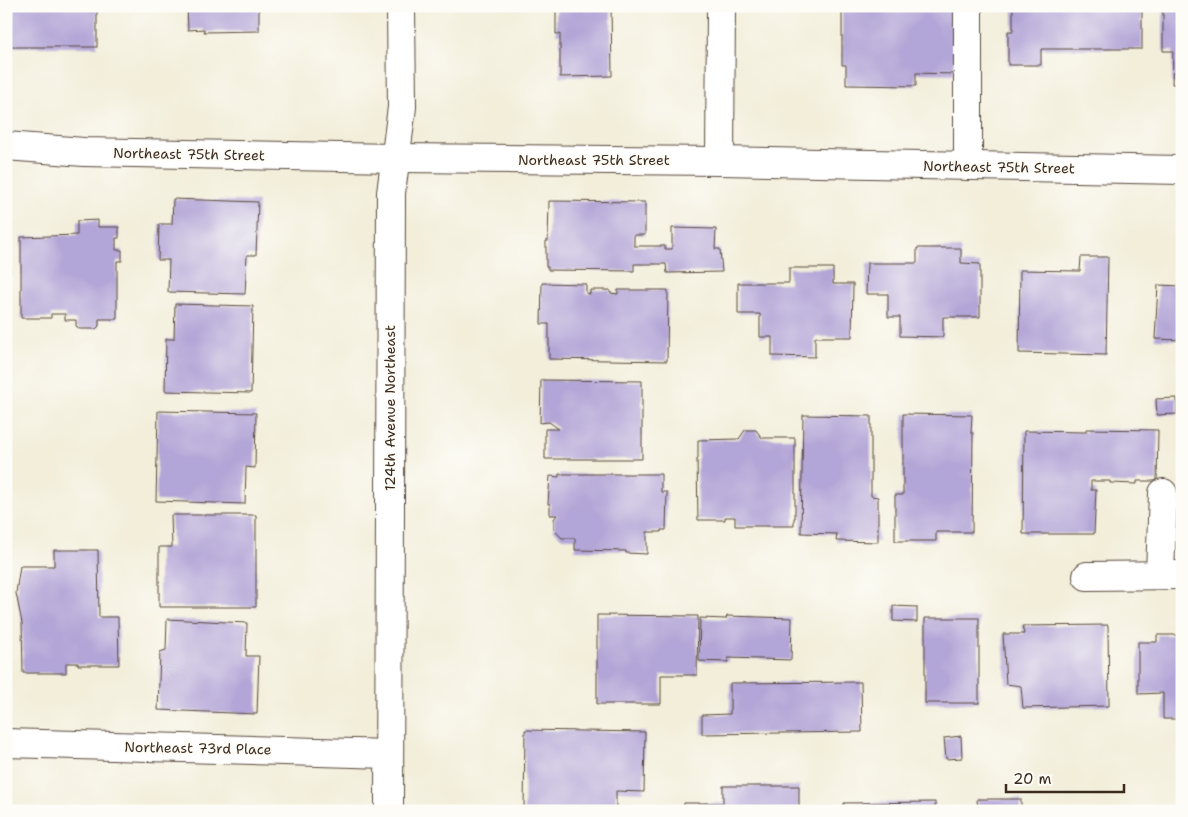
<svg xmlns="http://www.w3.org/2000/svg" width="1188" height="817" font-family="'Shantell Sans',sans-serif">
	<rect width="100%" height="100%" fill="#fdfcf7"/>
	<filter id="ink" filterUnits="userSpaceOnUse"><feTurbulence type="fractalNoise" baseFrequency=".02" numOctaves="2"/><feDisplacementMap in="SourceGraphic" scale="10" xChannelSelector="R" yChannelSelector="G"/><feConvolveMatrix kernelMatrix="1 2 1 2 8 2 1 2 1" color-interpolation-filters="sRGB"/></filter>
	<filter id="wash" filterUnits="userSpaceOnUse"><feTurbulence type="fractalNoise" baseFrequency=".0096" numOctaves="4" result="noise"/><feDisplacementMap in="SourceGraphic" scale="20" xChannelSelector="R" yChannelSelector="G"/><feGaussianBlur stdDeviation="1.12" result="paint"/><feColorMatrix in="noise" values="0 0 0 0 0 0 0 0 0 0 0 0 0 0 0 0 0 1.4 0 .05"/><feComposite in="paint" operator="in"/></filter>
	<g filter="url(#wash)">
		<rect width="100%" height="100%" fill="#f2eeda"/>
		<g id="blocks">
			<!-- building -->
			<g fill="#b2a5d7">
				<rect x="6" y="6" width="91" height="41"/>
				<path d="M 187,6 L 259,6 L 259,31 L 204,32 L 204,29 L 188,30 Z"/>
				<path d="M 556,6 L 611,6 L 612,76 L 560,77 L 560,34 L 556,34 Z"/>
				<path d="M 842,6 L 955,6 L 954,74 L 916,73 L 916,86 L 846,85 L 846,65 L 842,65 Z"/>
				<path d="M 1013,6 L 1142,6 L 1142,49 L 1041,49 L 1041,65 L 1008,65 L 1008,31 L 1013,31 Z"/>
				<path d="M 1163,6 L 1182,6 L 1182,84 L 1172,84 L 1173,51 L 1163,51 Z"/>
				<path d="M 173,199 L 258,202 L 256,255 L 247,255 L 245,294 L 168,292 L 169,260 L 158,260 L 159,224 L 172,224 Z"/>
				<path d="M 549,201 L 645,202 L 645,235 L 634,235 L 634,246 L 665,246 L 665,249 L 672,249 L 672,228 L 716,229 L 715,249 L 720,249 L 722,272 L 667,273 L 666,264 L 634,264 L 634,271 L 548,270 L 548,267 L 546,267 L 546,241 L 548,241 Z"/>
				<path d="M 98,220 L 98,227 L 119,227 L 119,238 L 116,238 L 116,250 L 122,250 L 122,261 L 117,261 L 117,319 L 99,319 L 99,326 L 96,329 L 80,329 L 76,326 L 76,320 L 65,320 L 65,314 L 51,314 L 51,318 L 21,318 L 21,237 L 77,235 L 77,221 Z"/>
				<path d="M 6,230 L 9,230 L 10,273 L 6,273 Z"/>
				<path d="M 917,248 L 961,248 L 961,263 L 980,264 L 980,317 L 943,317 L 943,337 L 900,336 L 900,317 L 888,317 L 888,294 L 866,294 L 867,263 L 917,263 Z"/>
				<path d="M 1081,257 L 1108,257 L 1106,355 L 1019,353 L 1020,270 L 1080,271 Z"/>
				<path d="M 789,268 L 833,268 L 833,284 L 853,284 L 852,337 L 815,337 L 815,357 L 772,356 L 772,337 L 760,337 L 760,314 L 738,314 L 738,283 L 789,283 Z"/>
				<path d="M 542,283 L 586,284 L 586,293 L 590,294 L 590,290 L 610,290 L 610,293 L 618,294 L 618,290 L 668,290 L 667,361 L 549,359 L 549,324 L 541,324 Z"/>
				<path d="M 1158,285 L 1182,286 L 1182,340 L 1155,339 Z"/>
				<path d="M 175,304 L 253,306 L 251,393 L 165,391 L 166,339 L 174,339 Z"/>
				<path d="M 541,380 L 642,381 L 642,459 L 545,459 L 545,429 L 559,429 L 549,422 L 540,423 Z"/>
				<path d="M 1177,398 L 1177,414 L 1157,415 L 1156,399 Z"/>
				<path d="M 158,411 L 256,413 L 255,468 L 246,467 L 245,504 L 156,501 Z"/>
				<path d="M 903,414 L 972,415 L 971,433 L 973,433 L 972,532 L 936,532 L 936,541 L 895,541 L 895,495 L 903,495 Z"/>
				<path d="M 803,415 L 871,416 L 871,496 L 878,497 L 878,542 L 836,541 L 837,534 L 801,533 Z"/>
				<path d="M 1086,429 L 1158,430 L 1157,481 L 1137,481 L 1137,484 L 1110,483 L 1110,481 L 1091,481 L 1091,490 L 1096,490 L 1094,534 L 1023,534 L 1024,431 L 1086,432 Z"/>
				<path d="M 745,430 L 756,430 L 762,438 L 795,438 L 795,518 L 794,518 L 794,526 L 735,526 L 735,517 L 725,517 L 725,520 L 698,520 L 697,459 L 698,459 L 698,440 L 739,439 Z"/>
				<path d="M 559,474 L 661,474 L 661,492 L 667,492 L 666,530 L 661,530 L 661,532 L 647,532 L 647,554 L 626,553 L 626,551 L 575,550 L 575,538 L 562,538 L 554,530 L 554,519 L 557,515 L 550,515 L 550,504 L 548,504 L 550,476 L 559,477 Z"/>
				<path d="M 171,515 L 256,515 L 256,607 L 159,607 L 159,547 L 172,547 Z"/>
				<path d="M 54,550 L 98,550 L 99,617 L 118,617 L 119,665 L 78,665 L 78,663 L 66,663 L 66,673 L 23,673 L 22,623 L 16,593 L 20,566 L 54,566 Z"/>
				<path d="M 893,606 L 917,607 L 917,622 L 893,621 Z"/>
				<path d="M 597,615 L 698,616 L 697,675 L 661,675 L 661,704 L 597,704 Z"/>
				<path d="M 727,616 L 792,618 L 791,660 L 728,658 L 728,662 L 699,661 L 700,618 L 726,619 Z"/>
				<rect x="925" y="618" width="54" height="85"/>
				<path d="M 167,619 L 247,623 L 246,656 L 259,656 L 257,714 L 158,710 L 160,652 L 166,650 Z"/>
				<path d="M 1108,625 L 1109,706 L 1023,708 L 1021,686 L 1006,684 L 1003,634 L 1024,634 L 1022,626 Z"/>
				<path d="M 1157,635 L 1182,635 L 1182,719 L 1163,719 L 1163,693 L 1138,694 L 1138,642 L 1157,642 Z"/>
				<path d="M 861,682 L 862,732 L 702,734 L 702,715 L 730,714 L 730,683 Z"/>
				<path d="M 525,730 L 645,732 L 644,792 L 616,791 L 616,811 L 524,811 Z"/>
				<path d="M 961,736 L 962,758 L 946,759 L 944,738 Z"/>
				<rect x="1179" y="758" width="3" height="53"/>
				<path d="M 723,786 L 799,786 L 799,811 L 684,811 L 684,803 L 723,803 Z"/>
				<path d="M 977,799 L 1021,799 L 1021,811 L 978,811 Z"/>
				<path d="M 935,802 L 935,811 L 844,811 L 844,803 Z"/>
			</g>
		</g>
	</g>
	<g filter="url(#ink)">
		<use href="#blocks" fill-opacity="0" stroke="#56473a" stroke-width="1"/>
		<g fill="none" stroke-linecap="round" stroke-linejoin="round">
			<!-- minor casing -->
			<g stroke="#56473a" stroke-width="30">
				<g id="minor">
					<path d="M 968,6 L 968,166"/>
					<path d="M 6,146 L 84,152 L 395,158 L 720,161 L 1182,170"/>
					<path d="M 720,161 L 721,6"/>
					<path d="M 1160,574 L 1163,493"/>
					<path d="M 1087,576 L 1182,575"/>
					<path d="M 6,743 L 389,754"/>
					<path d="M 389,811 L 391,193 L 402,107 L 401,6"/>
				</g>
			</g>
			<!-- minor -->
			<use href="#minor" stroke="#fff" stroke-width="28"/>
		</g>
	</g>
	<g text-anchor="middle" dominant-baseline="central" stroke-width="4.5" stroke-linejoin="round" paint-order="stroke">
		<!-- street labels -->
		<g font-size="14" fill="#3b2a1e" stroke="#fdfcf7">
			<text transform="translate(189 154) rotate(1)">Northeast 75th Street</text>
			<text x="594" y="160">Northeast 75th Street</text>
			<text transform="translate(999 167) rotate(1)">Northeast 75th Street</text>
			<text transform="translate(390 408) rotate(-90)">124th Avenue Northeast</text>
			<text transform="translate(198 748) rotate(1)">Northeast 73rd Place</text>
		</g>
	</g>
	<!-- margin -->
	<rect width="1188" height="817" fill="none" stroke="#fdfcf7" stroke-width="25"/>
	<!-- scale -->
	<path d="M1006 784v8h118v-8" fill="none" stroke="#3b2a1e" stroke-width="2.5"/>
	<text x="1013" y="784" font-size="15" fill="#3b2a1e" stroke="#fdfcf7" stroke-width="4" paint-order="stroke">20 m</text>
</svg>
